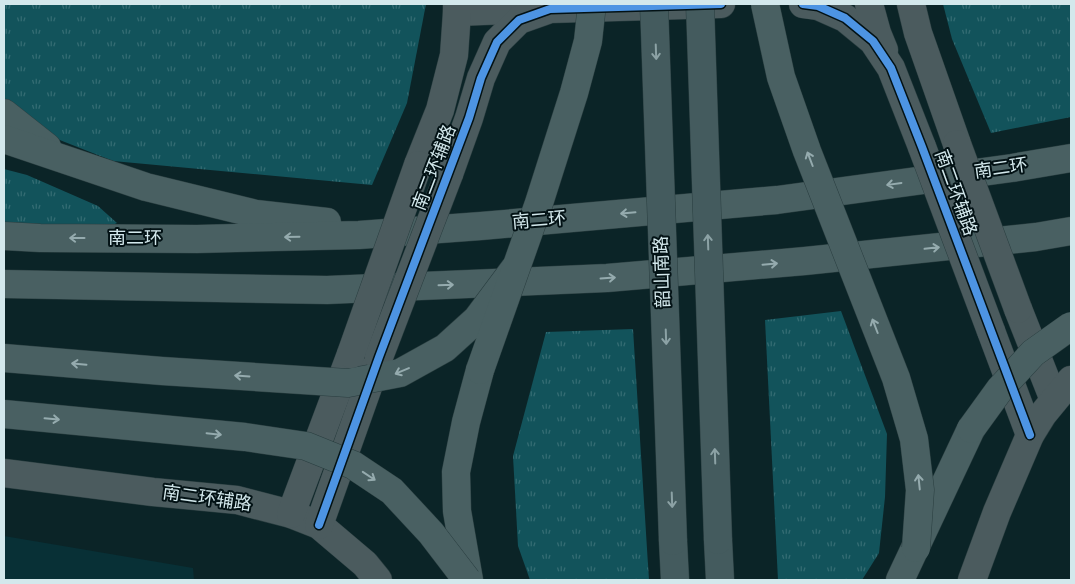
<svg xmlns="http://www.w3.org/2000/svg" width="1075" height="584" font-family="'Alegreya Sans','Noto Sans SC',sans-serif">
	<defs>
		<pattern id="grass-tufts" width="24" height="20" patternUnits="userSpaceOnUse" patternTransform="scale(1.25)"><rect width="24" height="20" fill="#12535b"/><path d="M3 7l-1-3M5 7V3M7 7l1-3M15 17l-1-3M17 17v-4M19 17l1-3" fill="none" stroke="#346c73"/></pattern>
	</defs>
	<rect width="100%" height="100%" fill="#0b2427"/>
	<!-- built -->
	<path fill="#083036" d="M 4,536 L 193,568 L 194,580 L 4,580 Z"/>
	<!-- grass -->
	<g fill="url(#grass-tufts)">
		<path d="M 4,4 L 426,4 L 407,103 L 372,185 L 113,161 L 47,135 L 4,108 Z"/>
		<path d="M 943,4 L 1071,4 L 1071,117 L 991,133 L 952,39 Z"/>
		<path d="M 4,169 L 27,175 L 98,206 L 117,223 L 89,235 L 4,229 Z"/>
		<path d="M 841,311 L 887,434 L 885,497 L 879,553 L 862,580 L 778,580 L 765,320 Z"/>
		<path d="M 633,329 L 649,580 L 530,580 L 518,546 L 513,456 L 546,332 Z"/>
	</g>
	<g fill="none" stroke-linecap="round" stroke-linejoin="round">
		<!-- tertiary casing -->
		<g stroke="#2a3e40" stroke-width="29">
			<g id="tertiary">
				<path d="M 803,4 L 818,6 L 845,18 L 873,41 L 891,68 L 922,147"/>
				<path d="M 869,4 L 877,33 L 884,50"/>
				<path d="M 911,4 L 918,33 L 957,144"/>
				<path d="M 457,12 L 538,9"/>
				<path d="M 418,165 L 440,110 L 454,55 L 457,12 L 457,4"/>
				<path d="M 449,174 L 469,118 L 481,78 L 497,42 L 519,20 L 550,9 L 721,4"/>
				<path d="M 1018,309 L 1054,400"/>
				<path d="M 991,331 L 1030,435"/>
				<path d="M 4,473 L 153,492 L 237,500 L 291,514 L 319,525 L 365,564 L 378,580"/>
				<path d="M 291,514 L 351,354"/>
				<path d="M 319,525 L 378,359"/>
				<path d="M 972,580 L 997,512 L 1030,435 L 1043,414 L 1071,380"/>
			</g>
		</g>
		<!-- primary casing -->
		<g stroke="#2a3e40" stroke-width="29">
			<g id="primary">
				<path d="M 718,540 L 720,580"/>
				<path d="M 673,541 L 675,580"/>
			</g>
		</g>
		<!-- trunk casing -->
		<g stroke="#2a3e40" stroke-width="29">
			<g id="trunk">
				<path d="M 4,113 L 47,147"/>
				<path d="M 4,139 L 146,187 L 256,214 L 327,222"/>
				<path d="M 4,236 L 40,238 L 197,239 L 359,235 L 481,226 L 777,200 L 1012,168 L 1071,158"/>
				<path d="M 4,284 L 327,290 L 607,278 L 805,261 L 1036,237 L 1071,231"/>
				<path d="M 469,580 L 457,511 L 456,472 L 466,422 L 480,370"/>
				<path d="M 900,580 L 971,429"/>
			</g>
		</g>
		<!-- tertiary -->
		<use href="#tertiary" stroke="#4b5b5e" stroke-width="28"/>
		<!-- primary -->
		<use href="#primary" stroke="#445b5e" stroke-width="28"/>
		<!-- trunk -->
		<use href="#trunk" stroke="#496062" stroke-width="28"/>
		<!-- tertiary-bridge casing -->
		<g stroke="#2a3e40" stroke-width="29" stroke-linecap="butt">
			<g id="tertiary-bridge">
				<path d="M 957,144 L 1018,309"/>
				<path d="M 922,147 L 991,331"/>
				<path d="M 351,354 L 418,165"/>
				<path d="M 379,357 L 449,174"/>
			</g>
		</g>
		<!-- primary-bridge casing -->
		<g stroke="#2a3e40" stroke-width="29" stroke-linecap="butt">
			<g id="primary-bridge">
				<path d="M 654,4 L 673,541"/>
				<path d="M 700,4 L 718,540"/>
			</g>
		</g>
		<!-- trunk-bridge casing -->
		<g stroke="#2a3e40" stroke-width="29" stroke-linecap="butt">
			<g id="trunk-bridge">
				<path d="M 765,4 L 781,77 L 807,151 L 896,378 L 914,439 L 920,490 L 916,548"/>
				<path d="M 4,358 L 162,371 L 348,383 L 400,373 L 445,348 L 477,319 L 515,268"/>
				<path d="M 480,370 L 539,203 L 574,93 L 588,41 L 592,4"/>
				<path d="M 4,414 L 245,437 L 306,446 L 353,465 L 392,491 L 431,533 L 467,580"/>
				<path d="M 971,429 L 1000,389 L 1033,353 L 1071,326"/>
			</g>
		</g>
		<!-- tertiary-bridge -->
		<use href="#tertiary-bridge" stroke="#4b5b5e" stroke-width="28"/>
		<!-- primary-bridge -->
		<use href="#primary-bridge" stroke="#445b5e" stroke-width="28"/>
		<!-- trunk-bridge -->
		<use href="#trunk-bridge" stroke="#496062" stroke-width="28"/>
		<!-- cycleway casing -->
		<g stroke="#031215" stroke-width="11">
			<g id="cycleway">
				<path d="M 803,4 L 818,6 L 845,18 L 873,41 L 891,68 L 922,147 L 1030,435"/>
				<path d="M 319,525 L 379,357 L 469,118 L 481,78 L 497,42 L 519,20 L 550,9 L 721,4"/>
			</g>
		</g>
		<!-- cycleway -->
		<use href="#cycleway" stroke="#4d94e3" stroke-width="8"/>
	</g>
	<!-- one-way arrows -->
	<defs><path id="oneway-shaft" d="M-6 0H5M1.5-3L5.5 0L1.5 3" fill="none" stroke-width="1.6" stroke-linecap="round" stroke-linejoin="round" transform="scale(1.25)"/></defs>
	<g stroke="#8ca2a5">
		<use href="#oneway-shaft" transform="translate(656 52) rotate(88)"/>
		<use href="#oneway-shaft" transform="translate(708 242) rotate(-92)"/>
		<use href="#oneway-shaft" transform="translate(666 337) rotate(88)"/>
		<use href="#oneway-shaft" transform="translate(715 456) rotate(-92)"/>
		<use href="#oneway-shaft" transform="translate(672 500) rotate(88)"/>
	</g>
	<g stroke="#95abae">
		<use href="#oneway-shaft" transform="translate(810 159) rotate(-111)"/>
		<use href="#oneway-shaft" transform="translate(894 184) rotate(172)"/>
		<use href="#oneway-shaft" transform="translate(628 213) rotate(175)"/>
		<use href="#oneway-shaft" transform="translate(292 237) rotate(179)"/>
		<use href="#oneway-shaft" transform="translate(77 238) rotate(-180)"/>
		<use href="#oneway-shaft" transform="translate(932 248) rotate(-6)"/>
		<use href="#oneway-shaft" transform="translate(770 264) rotate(-5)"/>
		<use href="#oneway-shaft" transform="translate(608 278) rotate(-4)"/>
		<use href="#oneway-shaft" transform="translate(446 285) rotate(-2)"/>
		<use href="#oneway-shaft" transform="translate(875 326) rotate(-111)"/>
		<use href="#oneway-shaft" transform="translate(79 364) rotate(-175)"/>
		<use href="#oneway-shaft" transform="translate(402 371) rotate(157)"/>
		<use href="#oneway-shaft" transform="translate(242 376) rotate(-176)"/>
		<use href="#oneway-shaft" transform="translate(52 419) rotate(5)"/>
		<use href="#oneway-shaft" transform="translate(214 434) rotate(6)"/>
		<use href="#oneway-shaft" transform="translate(369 476) rotate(34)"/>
		<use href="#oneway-shaft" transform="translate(919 482) rotate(-96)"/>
	</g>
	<g text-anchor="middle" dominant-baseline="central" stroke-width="4" stroke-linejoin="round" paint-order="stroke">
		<!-- street labels -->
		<g font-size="18" fill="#d3e8ec" stroke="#031215">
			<text transform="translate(435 168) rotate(-69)">南二环辅路</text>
			<text transform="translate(1001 169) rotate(-8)">南二环</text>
			<text transform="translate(955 193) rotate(70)">南二环辅路</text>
			<text transform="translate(539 221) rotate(-5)">南二环</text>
			<text x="135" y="239">南二环</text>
			<text transform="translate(663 272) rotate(-92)">韶山南路</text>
			<text transform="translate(207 499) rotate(8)">南二环辅路</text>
		</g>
	</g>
	<!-- border -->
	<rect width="1075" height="584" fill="none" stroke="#d3e8ec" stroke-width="10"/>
</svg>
